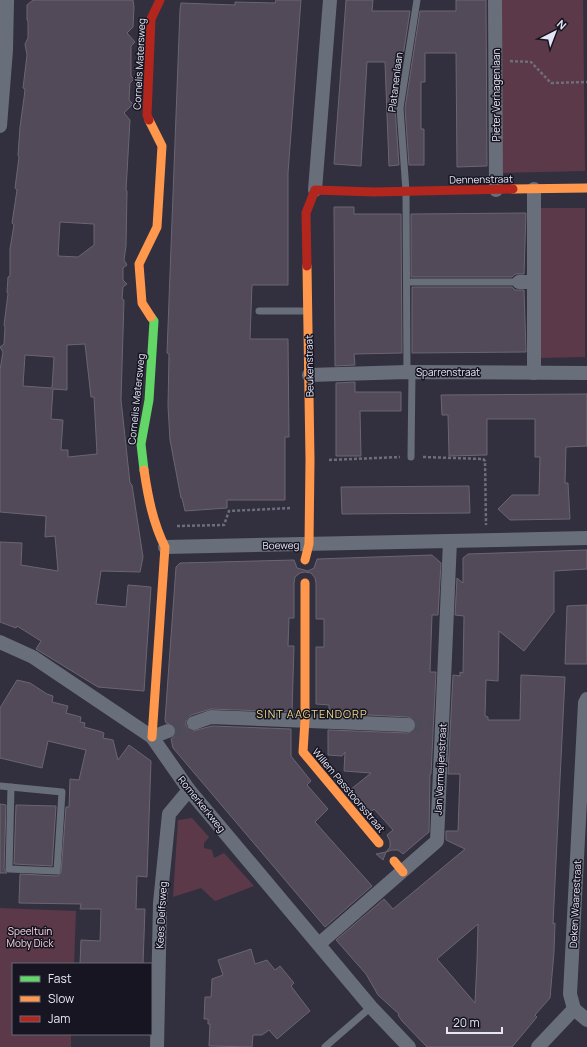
<svg xmlns="http://www.w3.org/2000/svg" width="587" height="1047" font-family="Manrope,sans-serif">
	<rect width="100%" height="100%" fill="#32303e"/>
	<!-- green -->
	<g fill="#5c3948">
		<path d="M 501,0 L 583,0 L 585,171 L 502,173 Z"/>
		<path d="M 538,208 L 585,208 L 585,357 L 538,358 Z"/>
		<path d="M 192,818 L 209,837 L 204,843 L 204,848 L 212,850 L 214,858 L 224,853 L 254,886 L 215,901 L 201,888 L 173,897 L 178,820 Z"/>
		<path d="M 0,908 L 76,911 L 74,964 L 13,964 L 13,1034 L 71,1034 L 71,1047 L 0,1047 Z"/>
	</g>
	<!-- building -->
	<g fill="#524a59" stroke="#6b6571" fill-rule="evenodd">
		<path d="M 33,0 L 133,0 L 134,7 L 133,27 L 127,33 L 135,42 L 131,46 L 131,76 L 134,79 L 130,83 L 129,100 L 133,104 L 124,113 L 130,120 L 126,190 L 127,191 L 126,246 L 124,260 L 127,265 L 123,268 L 123,280 L 127,284 L 123,287 L 122,299 L 124,300 L 121,400 L 130,483 L 132,485 L 143,557 L 140,572 L 101,571 L 96,604 L 126,607 L 128,585 L 151,587 L 144,691 L 98,687 L 36,649 L 41,641 L 17,626 L 16,628 L 0,622 L 0,542 L 22,543 L 21,565 L 58,571 L 55,536 L 45,537 L 46,516 L 0,512 L 0,370 L 3,352 L 0,347 L 4,344 L 5,327 L 4,325 L 8,294 L 7,292 L 8,277 L 10,276 L 10,249 L 14,225 L 12,223 L 17,190 L 15,188 L 19,157 L 18,155 L 20,127 L 24,98 L 25,89 L 23,88 L 27,55 L 25,44 L 28,38 L 28,21 L 27,20 L 27,5 ZM 60,222 L 94,224 L 94,245 L 78,257 L 58,256 ZM 85,344 L 91,397 L 94,397 L 97,454 L 68,457 L 68,450 L 61,450 L 63,420 L 51,419 L 53,389 L 67,390 L 67,345 ZM 25,355 L 54,357 L 52,388 L 23,386 Z"/>
		<path d="M 276,0 L 301,0 L 288,173 L 288,285 L 252,285 L 250,339 L 288,339 L 289,437 L 285,437 L 285,500 L 227,500 L 227,508 L 185,511 L 182,498 L 181,498 L 170,440 L 168,406 L 169,354 L 167,353 L 180,10 L 181,3 L 235,5 L 235,2 L 275,3 Z"/>
		<path d="M 346,0 L 373,0 L 372,11 L 410,11 L 395,107 L 399,165 L 389,166 L 385,62 L 367,62 L 361,166 L 334,164 Z"/>
		<path d="M 456,0 L 486,0 L 487,166 L 457,167 L 456,53 L 425,53 L 425,82 L 421,82 L 421,129 L 424,129 L 424,165 L 409,165 L 405,108 L 420,11 L 456,11 Z"/>
		<path d="M 334,207 L 354,207 L 354,214 L 401,214 L 402,353 L 354,354 L 355,365 L 335,366 Z"/>
		<path d="M 526,213 L 524,274 L 515,274 L 512,277 L 411,277 L 411,214 Z"/>
		<path d="M 412,287 L 512,287 L 515,290 L 524,290 L 526,352 L 412,353 Z"/>
		<path d="M 355,382 L 355,392 L 401,392 L 401,411 L 360,411 L 361,456 L 336,456 L 336,383 Z"/>
		<path d="M 587,394 L 587,446 L 566,447 L 565,483 L 568,483 L 570,519 L 510,520 L 498,509 L 512,495 L 539,495 L 540,457 L 535,457 L 535,419 L 487,419 L 487,455 L 449,456 L 448,415 L 442,415 L 441,395 Z"/>
		<path d="M 469,486 L 470,513 L 342,514 L 341,487 Z"/>
		<path d="M 587,550 L 587,569 L 554,571 L 554,612 L 524,651 L 499,631 L 498,681 L 486,680 L 485,716 L 488,717 L 488,720 L 520,720 L 521,675 L 565,677 L 553,924 L 555,923 L 554,952 L 550,998 L 535,1015 L 537,1017 L 512,1047 L 427,1047 L 402,1021 L 398,1015 L 399,1014 L 378,995 L 366,974 L 336,940 L 384,899 L 393,909 L 465,849 L 446,840 L 446,831 L 458,831 L 460,774 L 448,774 L 453,675 L 460,676 L 460,672 L 463,673 L 464,616 L 455,615 L 457,578 L 463,583 L 463,558 L 468,554 ZM 478,924 L 477,961 L 475,1003 L 437,959 Z"/>
		<path d="M 432,555 L 441,563 L 438,615 L 432,615 L 430,672 L 436,672 L 431,774 L 430,774 L 429,832 L 403,854 L 398,850 L 392,850 L 386,852 L 383,860 L 376,854 L 386,852 L 390,847 L 390,841 L 387,835 L 393,830 L 374,809 L 370,813 L 350,790 L 371,773 L 344,771 L 345,752 L 342,756 L 328,755 L 328,730 L 408,733 L 415,729 L 416,721 L 408,717 L 329,713 L 329,705 L 316,704 L 316,647 L 324,647 L 324,619 L 316,619 L 316,583 L 315,578 L 311,573 L 305,572 L 300,573 L 295,577 L 294,583 L 294,618 L 289,618 L 288,646 L 294,646 L 292,712 L 211,709 L 191,715 L 186,721 L 186,726 L 193,731 L 212,726 L 291,729 L 291,756 L 311,781 L 307,785 L 328,809 L 315,822 L 372,886 L 325,927 L 173,748 L 171,739 L 175,736 L 176,728 L 173,724 L 166,723 L 165,720 L 176,567 L 180,563 L 294,560 L 297,568 L 308,571 L 314,568 L 317,559 Z"/>
		<path d="M 587,605 L 587,664 L 565,664 L 567,606 Z"/>
		<path d="M 17,680 L 30,683 L 47,694 L 53,696 L 52,702 L 68,706 L 66,713 L 81,717 L 80,722 L 85,723 L 84,727 L 99,731 L 104,733 L 103,738 L 113,740 L 118,760 L 129,745 L 151,761 L 147,877 L 137,876 L 136,909 L 145,909 L 143,964 L 80,964 L 81,940 L 100,941 L 101,909 L 80,909 L 81,904 L 19,903 L 20,874 L 57,876 L 61,873 L 66,807 L 69,807 L 70,779 L 79,780 L 86,750 L 48,741 L 42,768 L 0,758 L 0,708 Z"/>
		<path d="M 0,804 L 6,805 L 4,869 L 7,873 L 0,873 Z"/>
		<path d="M 16,805 L 56,806 L 52,866 L 14,864 Z"/>
		<path d="M 251,949 L 255,964 L 267,960 L 275,970 L 280,966 L 294,983 L 291,986 L 310,1011 L 277,1039 L 269,1030 L 262,1035 L 253,1035 L 252,1047 L 209,1046 L 210,1024 L 208,1024 L 208,1019 L 204,1019 L 205,997 L 211,997 L 212,979 L 223,975 L 218,960 Z"/>
	</g>
	<g fill="none" stroke-linecap="round" stroke-linejoin="round">
		<!-- street-tunnel -->
		<g stroke="#4d4b5a" stroke-width="14" stroke-dasharray="14 7" stroke-linecap="butt">
			<path d="M 408,725 L 431,727"/>
			<path d="M 168,731 L 194,723"/>
		</g>
		<!-- path -->
		<g stroke="#6b6f7a" stroke-width="2.5" stroke-dasharray="3 2" stroke-linecap="butt">
			<path d="M 510,61 L 531,62 L 551,83 L 587,82"/>
			<path d="M 423,457 L 483,459 L 485,461 L 486,525"/>
			<path d="M 329,460 L 400,457"/>
			<path d="M 177,526 L 224,525 L 229,511 L 291,508"/>
		</g>
		<!-- lane -->
		<g stroke="#686f7b" stroke-width="7">
			<path d="M 407,282 L 519,282"/>
			<path d="M 259,311 L 306,311"/>
			<path d="M 407,372 L 406,191 L 400,108 L 417,0"/>
			<path d="M 411,457 L 412,372"/>
			<path d="M 0,786 L 62,792 L 57,871 L 9,869 L 11,787"/>
			<path d="M 325,1047 L 371,1007"/>
		</g>
		<!-- street -->
		<g stroke="#686f7b" stroke-width="14">
			<path d="M 495,0 L 496,190"/>
			<path d="M 0,126 L 6,50 L 7,0"/>
			<path d="M 534,189 L 534,373"/>
			<path d="M 315,190 L 330,0"/>
			<path d="M 519,282 L 534,282"/>
			<path d="M 309,375 L 407,372 L 587,373"/>
			<path d="M 165,547 L 587,538"/>
			<path d="M 0,642 L 33,657 L 152,737 L 189,790 L 371,1007 L 409,1047"/>
			<path d="M 194,723 L 211,717 L 408,725"/>
			<path d="M 152,737 L 168,731"/>
			<path d="M 319,944 L 437,841 L 450,541"/>
			<path d="M 574,1009 L 570,994 L 585,703 L 587,699"/>
			<path d="M 574,1009 L 587,1020"/>
			<path d="M 157,1047 L 160,903 L 169,814 L 189,790"/>
			<path d="M 538,1047 L 574,1009"/>
		</g>
		<!-- fast -->
		<path stroke="#63d668" stroke-width="9" d="M 144,470 L 141,444 L 149,400 L 154,321 L 151,317"/>
		<!-- slow -->
		<g stroke="#ff974d" stroke-width="9">
			<path d="M 149,120 L 162,146 L 157,227 L 139,264 L 142,303 L 151,317"/>
			<path d="M 513,189 L 587,188"/>
			<path d="M 144,470 C 148,497 153,523 165,547 L 152,737"/>
			<path d="M 305,560 L 309,544 L 310,460 L 307,266"/>
			<path d="M 305,583 L 305,720 L 303,752 L 379,843"/>
			<path d="M 394,861 L 403,872"/>
		</g>
		<!-- jam -->
		<g stroke="#b3261e" stroke-width="9">
			<path d="M 149,120 L 147,115 L 151,19 L 160,0"/>
			<path d="M 307,266 L 306,213 L 315,190 L 374,192 L 513,189"/>
		</g>
	</g>
	<g text-anchor="middle" dominant-baseline="central" stroke-width="3" stroke-linejoin="round" paint-order="stroke">
		<!-- street labels -->
		<g font-size="10" fill="#e6e5f6" stroke="#161521">
			<text transform="translate(139 64) rotate(-87)">Cornelis Matersweg</text>
			<text transform="translate(395 82) rotate(-83)">Platanenlaan</text>
			<text transform="translate(496 95) rotate(-90)">Pieter Verhagenlaan</text>
			<text transform="translate(481 179) rotate(-1)">Dennenstraat</text>
			<text transform="translate(309 366) rotate(-91)">Beukenstraat</text>
			<text x="448" y="372">Sparrenstraat</text>
			<text transform="translate(136 399) rotate(-84)">Cornelis Matersweg</text>
			<text transform="translate(281 545) rotate(-1)">Boeweg</text>
			<text transform="translate(440 769) rotate(-87)">Jan Vermeijenstraat</text>
			<text transform="translate(349 790) rotate(50)">Willem Passtoorsstraat</text>
			<text transform="translate(202 804) rotate(51)">Romerkerkweg</text>
			<text transform="translate(575 904) rotate(-87)">Deken Waarestraat</text>
			<text transform="translate(161 915) rotate(-87)">Kees Delfsweg</text>
		</g>
		<!-- park labels -->
		<g font-size="10" fill="#fdd9e5" stroke="#161521">
			<text x="30" y="931">Speeltuin<tspan x="30" dy="12">Moby Dick</tspan></text>
		</g>
		<!-- neighbourhood labels -->
		<g font-size="11" letter-spacing="1" fill="#ead588" stroke="#161521">
			<text x="312" y="713">SINT AAGTENDORP</text>
		</g>
	</g>
	<!-- legend -->
	<rect x="12" y="963" width="140" height="72" fill="#161521" stroke="#696876"/>
	<rect x="20" y="976" width="20" height="6" fill="#63d668" stroke="#696876"/>
	<text x="48" y="983" font-size="12" fill="#e6e5f6">Fast</text>
	<rect x="20" y="996" width="20" height="6" fill="#ff974d" stroke="#696876"/>
	<text x="48" y="1003" font-size="12" fill="#e6e5f6">Slow</text>
	<rect x="20" y="1016" width="20" height="6" fill="#b3261e" stroke="#696876"/>
	<text x="48" y="1023" font-size="12" fill="#e6e5f6">Jam</text>
	<!-- north arrow -->
	<g transform="translate(555 32) rotate(42)" stroke="#161521" stroke-width="3" paint-order="stroke">
	<path d="M0-3L7 15L0 10L-7 15Z" fill="#e6e5f6"/>
	<text y="-6" font-size="11" font-weight="bold" text-anchor="middle" fill="#e6e5f6">N</text>
	</g>
	<!-- scale -->
	<path d="M447 1027v6h55v-6" fill="none" stroke="#e6e5f6" stroke-width="2"/>
	<text x="453" y="1027" font-size="12" fill="#e6e5f6" stroke="#161521" stroke-width="3" paint-order="stroke">20 m</text>
</svg>
